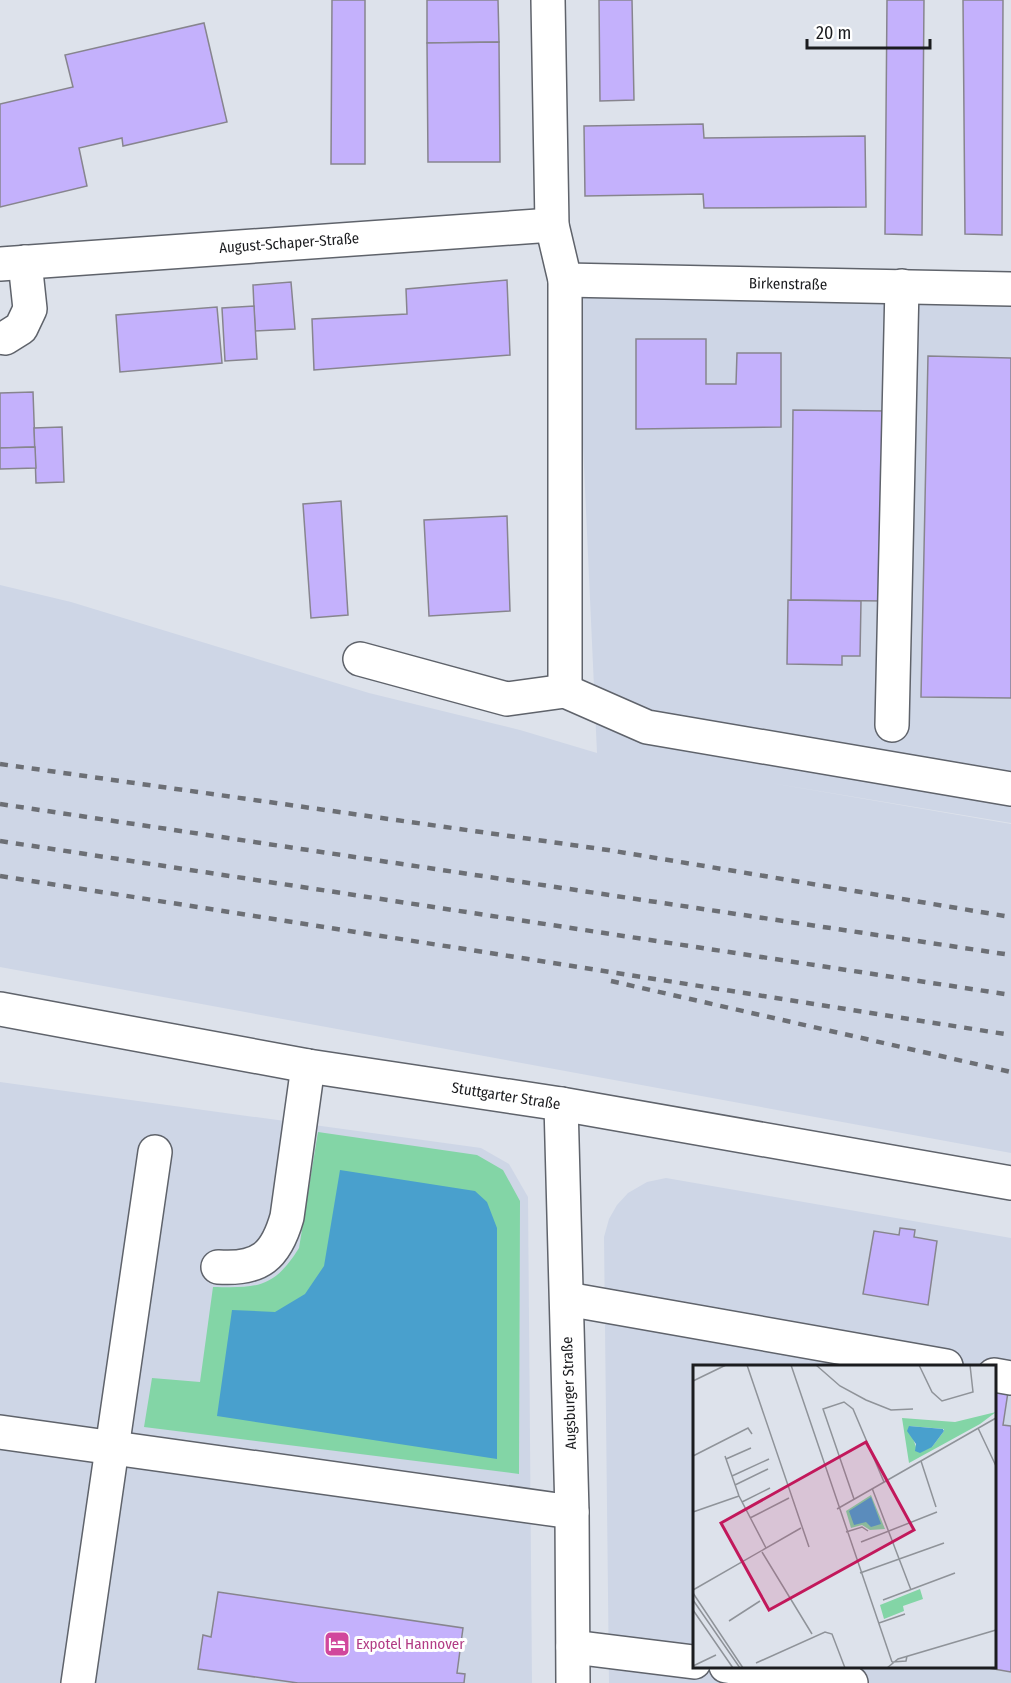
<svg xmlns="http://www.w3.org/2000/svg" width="1011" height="1683" font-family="'Fira Sans Condensed',sans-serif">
	<rect width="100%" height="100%" fill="#dde2eb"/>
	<!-- built -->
	<g fill="#ced6e6" fill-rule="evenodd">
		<path d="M 576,290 L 1011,304 L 1011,823 L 765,782 L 1011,824 L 1011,1153 L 0,967 L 0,585 L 71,602 L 369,693 L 520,730 L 597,753 Z"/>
		<path d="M 0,1082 L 481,1148 L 509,1164 L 528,1197 L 532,1683 L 0,1683 Z"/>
		<path d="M 666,1178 L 1011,1238 L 1011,1683 L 609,1683 L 604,1237 L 609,1219 L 617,1205 L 628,1193 L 647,1182 ZM 694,1366 L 994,1366 L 994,1666 L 694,1666 Z"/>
	</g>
	<!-- green -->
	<path fill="#83d5a6" d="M 318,1132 L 477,1155 L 503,1170 L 520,1201 L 519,1474 L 144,1427 L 152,1378 L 200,1382 L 213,1287 C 258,1288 274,1288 299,1248 Z"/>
	<!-- water -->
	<path fill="#49a0cd" d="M 340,1170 L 475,1191 L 487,1202 L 497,1228 L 497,1459 L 217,1416 L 232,1310 L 275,1312 L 305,1294 L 324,1266 Z"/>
	<!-- building -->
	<g fill="#c4b1fc" stroke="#87858e" stroke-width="1.5">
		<path d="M 332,0 L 365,0 L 365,164 L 331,164 Z"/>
		<path d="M 427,0 L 498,0 L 499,42 L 427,43 Z"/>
		<path d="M 599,0 L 632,0 L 634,100 L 600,101 Z"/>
		<path d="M 887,0 L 924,0 L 922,235 L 885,234 Z"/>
		<path d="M 963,0 L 1003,0 L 1002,235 L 965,234 Z"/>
		<path d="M 204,23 L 227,122 L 123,146 L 122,138 L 79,148 L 87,186 L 0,207 L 0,104 L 73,87 L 65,55 Z"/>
		<path d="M 499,42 L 500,162 L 428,162 L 427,43 Z"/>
		<path d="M 703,124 L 704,138 L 865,136 L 866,207 L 704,208 L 703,194 L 585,196 L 584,126 Z"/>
		<path d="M 507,280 L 510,355 L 314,370 L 312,319 L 407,314 L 406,289 Z"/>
		<path d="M 291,282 L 295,329 L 255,331 L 253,285 Z"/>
		<path d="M 254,306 L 257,359 L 225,361 L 222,308 Z"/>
		<path d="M 217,307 L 222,363 L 120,372 L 116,315 Z"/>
		<path d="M 636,339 L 706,339 L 706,384 L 736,384 L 737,353 L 781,353 L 781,427 L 636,429 Z"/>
		<path d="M 928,356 L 1011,358 L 1011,698 L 921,697 Z"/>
		<path d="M 33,392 L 35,447 L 0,448 L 0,393 Z"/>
		<path d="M 793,410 L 888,411 L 886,601 L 791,600 Z"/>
		<path d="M 62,427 L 64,482 L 36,483 L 34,428 Z"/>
		<path d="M 35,447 L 36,468 L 0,469 L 0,448 Z"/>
		<path d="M 341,501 L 348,615 L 311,618 L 303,504 Z"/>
		<path d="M 507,516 L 510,611 L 429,616 L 424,520 Z"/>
		<path d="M 788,600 L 861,601 L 860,656 L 842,656 L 842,665 L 787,664 Z"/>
		<path d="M 900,1228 L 915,1230 L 914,1237 L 937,1241 L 928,1305 L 863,1294 L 874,1231 L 899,1235 Z"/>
		<path d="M 994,1390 L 1008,1392 L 1003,1425 L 1011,1426 L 1011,1672 L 977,1666 L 994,1666 Z"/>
		<path d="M 218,1592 L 463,1628 L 457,1673 L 465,1674 L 464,1683 L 298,1683 L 198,1669 L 203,1635 L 211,1637 Z"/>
	</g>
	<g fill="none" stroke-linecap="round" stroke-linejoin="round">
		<!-- minor casing -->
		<g stroke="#5f636b" stroke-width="36">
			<g id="minor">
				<path d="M 548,0 L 552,225 L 565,280 L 565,691"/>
				<path d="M 0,264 L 552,225"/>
				<path d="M 565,280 L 1011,289"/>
				<path d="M 5,338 L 21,328 L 30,309 L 25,262"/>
				<path d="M 360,659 L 507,699 L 565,691 L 647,727 L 1011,789"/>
				<path d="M 892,725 L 902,286"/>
				<path d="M 0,1009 L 308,1066 L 561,1104 L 1011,1183"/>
				<path d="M 561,1104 L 572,1512 L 573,1683"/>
				<path d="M 218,1267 C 260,1270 276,1256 287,1217 L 308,1066"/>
				<path d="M 567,1299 L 946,1366"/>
				<path d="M 994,1375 L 1011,1378"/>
				<path d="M 0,1432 L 572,1512"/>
				<path d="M 573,1647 L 694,1662"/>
				<path d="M 726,1666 L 851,1683"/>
				<path d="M 78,1683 L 155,1152"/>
			</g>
		</g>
		<!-- minor -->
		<use href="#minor" stroke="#fff" stroke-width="33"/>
		<!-- rail -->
		<g stroke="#6c6f75" stroke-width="4.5" stroke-dasharray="8 8" stroke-linecap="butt">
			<path d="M 0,764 L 608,850 L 1011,917"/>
			<path d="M 0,804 L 1011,955"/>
			<path d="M 0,841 L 1011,995"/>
			<path d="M 0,876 L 1011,1035"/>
			<path d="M 611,981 L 1011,1072"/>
		</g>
	</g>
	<!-- icons -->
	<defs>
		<g id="hotel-square" transform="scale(1.35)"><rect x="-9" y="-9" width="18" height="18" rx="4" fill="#d1479c" stroke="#fff"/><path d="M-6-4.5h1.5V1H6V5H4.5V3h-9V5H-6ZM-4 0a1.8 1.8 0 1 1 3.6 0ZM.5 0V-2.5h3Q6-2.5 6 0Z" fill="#fff"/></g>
	</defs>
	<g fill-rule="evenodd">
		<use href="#hotel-square" x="337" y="1644"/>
	</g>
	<g text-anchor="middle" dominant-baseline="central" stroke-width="6" stroke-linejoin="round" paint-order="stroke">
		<!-- street labels -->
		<g font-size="15" fill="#1b1c1f" stroke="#fff">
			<text transform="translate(289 243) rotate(-4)">August-Schaper-Straße</text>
			<text transform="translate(788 284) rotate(1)">Birkenstraße</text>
			<text transform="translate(506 1096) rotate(9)">Stuttgarter Straße</text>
			<text transform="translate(569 1393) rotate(-92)">Augsburger Straße</text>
		</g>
		<!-- hotel labels -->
		<g font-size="15" fill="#b23c85" stroke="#fff" text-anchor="start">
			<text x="356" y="1644">Expotel Hannover</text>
		</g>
	</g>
	<!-- overview -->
	<g transform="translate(693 1365)">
		<rect width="303" height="303" fill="#dde2eb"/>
		<path d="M 303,47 L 287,59 L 216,98 L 209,53 L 262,57 ZM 216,61 L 251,64 L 251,66 L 239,82 L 223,82 ZM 178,130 L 192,164 L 177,165 L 169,160 L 158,163 L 153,146 ZM 227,224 L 230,234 L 210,241 L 211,246 L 191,254 L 187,240 Z" fill="#83d5a6" fill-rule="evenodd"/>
		<path d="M 216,61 L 250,64 L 251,66 L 239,82 L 227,88 L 222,86 L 223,79 L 214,66 ZM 178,132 L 188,159 L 178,162 L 173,157 L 161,160 L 156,146 Z" fill="#49a0cd"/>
		<path fill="none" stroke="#8f9399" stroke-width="1.5" d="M 54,0 L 116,182M 98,0 L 199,297M 123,0 L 147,21 L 173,35 L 198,45 L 220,44M 226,0 L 239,27 L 249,36 L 280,27 L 277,0M 0,16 L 33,0M 285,63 L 303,101M 0,91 L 55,63 L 59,69M 32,91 L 46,131 L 73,183M 33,94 L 58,83M 228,96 L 243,142M 39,111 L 76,94M 42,120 L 75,104M 179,123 L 218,225M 161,134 L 130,44 L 151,37 L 160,44 L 191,117M 49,137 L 77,123M 144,144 L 303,53M 0,147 L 46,131M 57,153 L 96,133M 153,167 L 169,162 L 175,166M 168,177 L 244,147M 69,187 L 119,269M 167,208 L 251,178M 0,225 L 108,163M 0,228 L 50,303M 0,235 L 47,303M 190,235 L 262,208M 0,245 L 40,303M 36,256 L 67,236M 186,258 L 212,249M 199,297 L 213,296 L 214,291M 63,298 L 132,267 L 139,269 L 152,303M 0,301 L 23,290M 194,303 L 205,294 L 303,265"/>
		<path fill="#c2185b" fill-opacity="0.15" stroke="#c2185b" stroke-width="3" d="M 173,77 L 221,165 L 76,245 L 28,158 Z"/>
		<rect width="303" height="303" fill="none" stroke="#1b1c1f" stroke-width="3"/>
	</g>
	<!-- scale -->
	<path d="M807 39v9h123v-9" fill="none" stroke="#1b1c1f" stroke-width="3"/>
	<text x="816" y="39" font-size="18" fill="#1b1c1f" stroke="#ffffff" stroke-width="4.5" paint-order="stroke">20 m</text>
</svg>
